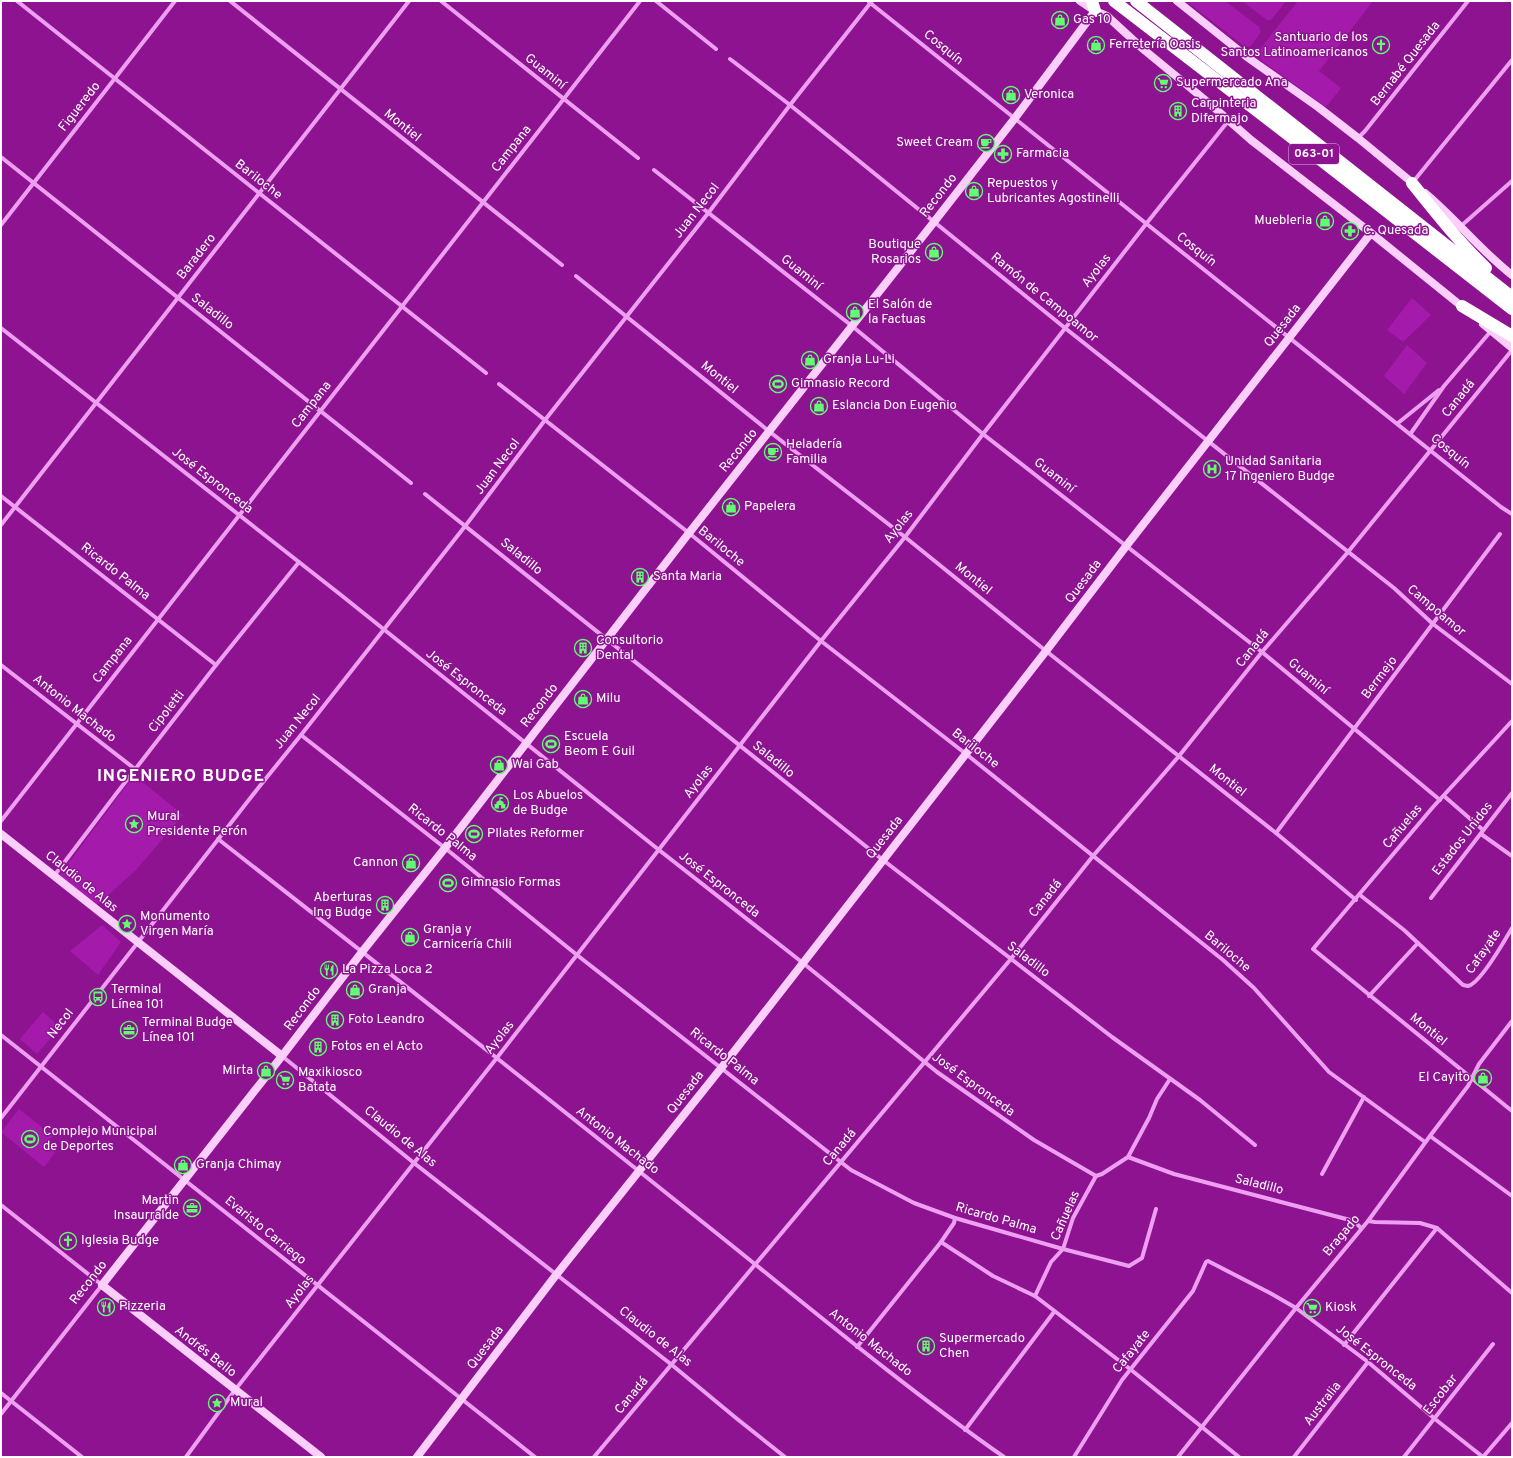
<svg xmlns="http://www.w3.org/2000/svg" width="1513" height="1458" font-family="Overpass,sans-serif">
	<rect width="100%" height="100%" fill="#8d1391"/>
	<!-- green -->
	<g fill="#a41bab">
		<path d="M 1189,1 L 1225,1 L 1259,27 L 1261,32 L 1250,47 L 1244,46 L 1190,4 Z"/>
		<path d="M 1242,1 L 1286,1 L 1271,20 L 1267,20 Z"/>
		<path d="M 1298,1 L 1373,1 L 1319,71 L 1341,88 L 1326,107 L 1262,61 L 1259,57 L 1260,49 Z"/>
		<path d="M 1412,298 L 1431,315 L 1403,342 L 1387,330 Z"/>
		<path d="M 1407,345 L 1427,363 L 1404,394 L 1384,376 Z"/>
		<path d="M 134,775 L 183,815 L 136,870 L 97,905 L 59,876 Z"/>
		<path d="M 102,925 L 121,942 L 98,975 L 70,951 Z"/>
		<path d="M 43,1012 L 60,1027 L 37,1054 L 20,1039 Z"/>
		<path d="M 19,1109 L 53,1136 L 48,1142 L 57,1150 L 44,1167 L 1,1132 Z"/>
	</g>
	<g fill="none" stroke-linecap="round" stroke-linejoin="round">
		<!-- street -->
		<g stroke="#ee9ff2" stroke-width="4">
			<path d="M 17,1 L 486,373"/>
			<path d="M 230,1 L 562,265"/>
			<path d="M 441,1 L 638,158"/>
			<path d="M 656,1 L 716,49"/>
			<path d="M 869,2 C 1079,171 1291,338 1501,507 L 1512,514"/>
			<path d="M 730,59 L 790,105 L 1065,328 L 1394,588 L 1433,624 L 1512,684"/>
			<path d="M 1358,138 L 1365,131 L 1468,1"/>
			<path d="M 1,157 L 411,483"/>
			<path d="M 654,170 L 852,326 L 983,434 L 1262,652 L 1440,800"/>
			<path d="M 1413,182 L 1512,60"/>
			<path d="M 1,225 L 175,1"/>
			<path d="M 1461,226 L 1512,181"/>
			<path d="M 576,276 L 770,432 L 905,537 L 1046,651 L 1276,833 L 1356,900"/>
			<path d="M 1,328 L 341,595 L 659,850 L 803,963 L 937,1072 L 1034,1140 L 1096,1176"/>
			<path d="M 499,384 L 689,533 L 821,641 L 966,754 L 1223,960 L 1254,988 L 1329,1072 L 1425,1142"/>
			<path d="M 1398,423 L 1439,390"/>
			<path d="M 1411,433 L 1444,386 L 1491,331"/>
			<path d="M 425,494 L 883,860 L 1112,1037 L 1200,1100 L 1255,1145"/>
			<path d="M 1,496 L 216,665"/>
			<path d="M 1,525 L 409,1"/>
			<path d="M 1,665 L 135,769"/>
			<path d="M 1512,721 L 1433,807 L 1313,949 L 1512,1111"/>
			<path d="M 301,735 L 445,848 L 577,955 L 851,1170 L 914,1203 L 955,1218 L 1063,1249 L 1129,1266 L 1142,1258 L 1156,1209"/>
			<path d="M 1444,796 L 1483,830"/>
			<path d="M 1,821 L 640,1"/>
			<path d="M 1276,833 L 1500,534"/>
			<path d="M 1481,834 L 1512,856"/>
			<path d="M 218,839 C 378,964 537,1089 695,1216 C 797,1297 897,1382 1004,1457"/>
			<path d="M 54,876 L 116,794 L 216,665 L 299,562"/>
			<path d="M 1360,895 L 1404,930 L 1463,985 L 1468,986 C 1480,984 1505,940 1512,928"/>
			<path d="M 1431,898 L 1512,793"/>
			<path d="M 1369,996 L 1418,943"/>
			<path d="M 1,1035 L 535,1457"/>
			<path d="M 282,1056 L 414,1163 L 672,1365 L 736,1418 L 785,1457"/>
			<path d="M 1,1118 L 259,787 L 301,735 L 466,525 L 545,420 L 709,212 L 790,105 L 872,1"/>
			<path d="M 1430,1136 L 1512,1196"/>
			<path d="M 1128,1157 L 1174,1174 L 1350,1220 L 1356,1223 L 1361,1228"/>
			<path d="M 1322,1174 L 1364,1097"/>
			<path d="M 1096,1176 L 1102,1174 L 1128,1157 L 1149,1118 L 1157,1099 L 1170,1079"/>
			<path d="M 1,1205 L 102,1285 L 1,1414"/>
			<path d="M 1368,1221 L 1375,1222 L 1420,1223 L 1437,1228 L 1512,1293"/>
			<path d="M 941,1242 L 993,1276 L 1035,1296 L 1130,1369 L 1239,1457"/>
			<path d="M 1035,1296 L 1051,1262 L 1063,1249 L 1073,1218 L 1096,1176"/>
			<path d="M 1344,1345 L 1437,1228"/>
			<path d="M 857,1347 L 941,1242 L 954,1223 L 955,1218"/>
			<path d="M 1,1393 L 82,1457"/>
			<path d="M 965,1430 L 1054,1312"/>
			<path d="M 186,1457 L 235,1390 L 496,1059 L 821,641 L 905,537 L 983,434 L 1146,224 L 1229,120"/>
			<path d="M 594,1457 L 1010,960 L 1093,856 L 1179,756 L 1262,652 L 1348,552 L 1512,350"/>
			<path d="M 1074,1457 L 1122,1380 L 1193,1291 L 1206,1262 L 1208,1261 L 1270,1293 L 1296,1308 L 1368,1362 L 1435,1419 L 1483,1457"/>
			<path d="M 1178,1457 L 1296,1308 L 1368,1221 L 1430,1136 L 1468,1086 L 1479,1064 L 1512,1021"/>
			<path d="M 1294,1457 L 1368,1362"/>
			<path d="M 1404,1457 L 1493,1344"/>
			<path d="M 1483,1457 L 1512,1423"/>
		</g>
		<!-- secondary -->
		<g stroke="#fbcefc" stroke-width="8">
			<path d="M 1080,1 L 1095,11 L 1107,16 L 1143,49 L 1210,104 L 1251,140 L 1371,233 L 1465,309"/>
			<path d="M 1177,1 L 1247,57 L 1318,107 L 1358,138 L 1415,185"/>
			<path d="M 1425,193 C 1456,219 1481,251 1512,275"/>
			<path d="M 1483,324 L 1512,348"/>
			<path d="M 1,834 L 282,1056"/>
			<path d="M 321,1457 L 102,1285 L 282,1056 L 362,952 L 445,848 L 689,533 L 934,222 L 1015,118 L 1095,11"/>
			<path d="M 417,1457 L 556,1275 L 722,1067 L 1046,651 L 1127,545 L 1371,233"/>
		</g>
		<!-- highway -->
		<g stroke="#fff" stroke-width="12">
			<path d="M 1092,1 L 1095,11"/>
			<path d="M 1114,1 L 1313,154 L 1512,309"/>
			<path d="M 1136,1 L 1512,297"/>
			<path d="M 1412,183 C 1436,213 1459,242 1486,268"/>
			<path d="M 1462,306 L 1512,336"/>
		</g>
	</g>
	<!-- icons -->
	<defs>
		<g id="shop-ring" transform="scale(0.9)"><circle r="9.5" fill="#8d1391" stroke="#60ff72" stroke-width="1.5"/><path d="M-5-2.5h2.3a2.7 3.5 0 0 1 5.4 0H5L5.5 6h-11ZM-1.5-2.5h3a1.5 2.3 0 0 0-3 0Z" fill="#60ff72"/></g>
		<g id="church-ring" transform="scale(0.9)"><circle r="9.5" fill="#8d1391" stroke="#60ff72" stroke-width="1.5"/><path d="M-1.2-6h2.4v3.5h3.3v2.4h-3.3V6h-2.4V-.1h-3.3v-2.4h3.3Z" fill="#60ff72"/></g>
		<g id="supermarket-ring" transform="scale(0.9)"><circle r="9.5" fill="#8d1391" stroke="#60ff72" stroke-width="1.5"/><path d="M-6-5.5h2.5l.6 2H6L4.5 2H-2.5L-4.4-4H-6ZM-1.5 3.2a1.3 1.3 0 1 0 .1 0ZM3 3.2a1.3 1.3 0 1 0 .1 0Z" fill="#60ff72"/></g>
		<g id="building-ring" transform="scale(0.9)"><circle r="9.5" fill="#8d1391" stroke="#60ff72" stroke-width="1.5"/><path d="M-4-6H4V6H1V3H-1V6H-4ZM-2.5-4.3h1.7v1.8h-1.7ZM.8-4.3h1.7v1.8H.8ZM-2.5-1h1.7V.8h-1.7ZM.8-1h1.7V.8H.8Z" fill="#60ff72"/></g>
		<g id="cafe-ring" transform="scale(0.9)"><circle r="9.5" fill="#8d1391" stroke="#60ff72" stroke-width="1.5"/><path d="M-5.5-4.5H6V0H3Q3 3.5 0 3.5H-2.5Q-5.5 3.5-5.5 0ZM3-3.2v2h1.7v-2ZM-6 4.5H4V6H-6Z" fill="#60ff72"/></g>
		<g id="pharmacy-ring" transform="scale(0.9)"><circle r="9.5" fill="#8d1391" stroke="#60ff72" stroke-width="1.5"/><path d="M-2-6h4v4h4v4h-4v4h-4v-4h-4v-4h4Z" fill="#60ff72"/></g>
		<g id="stadium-ring" transform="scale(0.9)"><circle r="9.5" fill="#8d1391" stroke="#60ff72" stroke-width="1.5"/><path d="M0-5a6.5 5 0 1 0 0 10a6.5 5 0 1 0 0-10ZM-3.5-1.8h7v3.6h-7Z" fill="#60ff72"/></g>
		<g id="hospital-ring" transform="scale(0.9)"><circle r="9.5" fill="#8d1391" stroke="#60ff72" stroke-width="1.5"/><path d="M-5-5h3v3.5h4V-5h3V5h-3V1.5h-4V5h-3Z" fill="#60ff72"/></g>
		<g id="civic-ring" transform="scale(0.9)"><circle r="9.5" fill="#8d1391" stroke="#60ff72" stroke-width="1.5"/><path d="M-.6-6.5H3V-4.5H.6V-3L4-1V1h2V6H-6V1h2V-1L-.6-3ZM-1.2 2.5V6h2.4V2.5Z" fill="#60ff72"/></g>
		<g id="sight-ring" transform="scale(0.9)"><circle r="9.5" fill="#8d1391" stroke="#60ff72" stroke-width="1.5"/><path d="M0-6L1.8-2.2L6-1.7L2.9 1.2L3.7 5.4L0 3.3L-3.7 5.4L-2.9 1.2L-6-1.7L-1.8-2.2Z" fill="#60ff72"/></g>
		<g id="restaurant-ring" transform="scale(0.9)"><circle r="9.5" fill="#8d1391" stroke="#60ff72" stroke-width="1.5"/><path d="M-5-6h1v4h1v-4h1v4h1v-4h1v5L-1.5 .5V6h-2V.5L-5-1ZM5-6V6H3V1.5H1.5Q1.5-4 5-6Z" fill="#60ff72"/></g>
		<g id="bus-ring" transform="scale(0.9)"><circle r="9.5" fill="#8d1391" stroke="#60ff72" stroke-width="1.5"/><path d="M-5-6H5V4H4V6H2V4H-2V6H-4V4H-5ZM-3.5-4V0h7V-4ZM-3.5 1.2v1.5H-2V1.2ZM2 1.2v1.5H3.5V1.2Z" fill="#60ff72"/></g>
		<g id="office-ring" transform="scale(0.9)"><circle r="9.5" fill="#8d1391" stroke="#60ff72" stroke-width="1.5"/><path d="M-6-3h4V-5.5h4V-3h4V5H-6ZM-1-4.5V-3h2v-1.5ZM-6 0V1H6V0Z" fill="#60ff72"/></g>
	</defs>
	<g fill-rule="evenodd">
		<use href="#shop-ring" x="1060" y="20"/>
		<use href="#shop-ring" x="1096" y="45"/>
		<use href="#church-ring" x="1381" y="45"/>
		<use href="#supermarket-ring" x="1163" y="83"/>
		<use href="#shop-ring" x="1011" y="95"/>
		<use href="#building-ring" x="1178" y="111"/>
		<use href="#cafe-ring" x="986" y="143"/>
		<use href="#pharmacy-ring" x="1003" y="154"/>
		<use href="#shop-ring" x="974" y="191"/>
		<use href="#shop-ring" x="1325" y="221"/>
		<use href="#pharmacy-ring" x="1350" y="231"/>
		<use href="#shop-ring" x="934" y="252"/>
		<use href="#shop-ring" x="855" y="312"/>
		<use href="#shop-ring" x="810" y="360"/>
		<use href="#stadium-ring" x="778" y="384"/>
		<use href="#shop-ring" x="819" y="406"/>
		<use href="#cafe-ring" x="773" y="452"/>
		<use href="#hospital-ring" x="1212" y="469"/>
		<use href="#shop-ring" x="731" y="507"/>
		<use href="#building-ring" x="640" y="577"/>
		<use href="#building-ring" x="583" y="648"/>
		<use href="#shop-ring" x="583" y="699"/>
		<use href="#stadium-ring" x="551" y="744"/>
		<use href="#shop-ring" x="499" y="765"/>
		<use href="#civic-ring" x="500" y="803"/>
		<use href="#sight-ring" x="134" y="824"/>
		<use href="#stadium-ring" x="474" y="834"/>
		<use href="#shop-ring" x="411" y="863"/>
		<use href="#stadium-ring" x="448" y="883"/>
		<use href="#building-ring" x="385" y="905"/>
		<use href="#sight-ring" x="127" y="924"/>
		<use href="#shop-ring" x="410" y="937"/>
		<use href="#restaurant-ring" x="329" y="970"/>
		<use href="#shop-ring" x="355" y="990"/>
		<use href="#bus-ring" x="98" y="997"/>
		<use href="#building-ring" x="335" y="1020"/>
		<use href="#office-ring" x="129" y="1030"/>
		<use href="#building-ring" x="318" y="1047"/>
		<use href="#shop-ring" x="266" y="1071"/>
		<use href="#shop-ring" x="1483" y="1078"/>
		<use href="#supermarket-ring" x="285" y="1080"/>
		<use href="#stadium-ring" x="30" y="1139"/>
		<use href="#shop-ring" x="183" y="1165"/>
		<use href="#office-ring" x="192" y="1208"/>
		<use href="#church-ring" x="68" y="1241"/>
		<use href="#restaurant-ring" x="106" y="1307"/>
		<use href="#supermarket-ring" x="1312" y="1308"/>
		<use href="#building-ring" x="926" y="1346"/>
		<use href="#sight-ring" x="217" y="1403"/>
	</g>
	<g text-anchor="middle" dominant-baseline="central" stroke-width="3" stroke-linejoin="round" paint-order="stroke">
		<!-- shield labels -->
		<rect fill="#8d1391" stroke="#ddb8de" stroke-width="1" x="1289" y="144" width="50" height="20" rx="3"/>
		<g font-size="12" font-weight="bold" fill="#fff">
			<text x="1314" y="154">063-01</text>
		</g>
		<!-- poi labels -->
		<g font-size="13" fill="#fff" stroke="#8d1391" text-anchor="start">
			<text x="1073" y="20">Gas 10</text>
			<text x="1368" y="38" text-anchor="end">Santuario de los<tspan x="1368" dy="15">Santos Latinoamericanos</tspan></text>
			<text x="1109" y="45">Ferretería Oasis</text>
			<text x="1176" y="83">Supermercado Ana</text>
			<text x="1024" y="95">Veronica</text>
			<text x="1191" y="104">Carpinteria<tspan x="1191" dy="15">Difermajo</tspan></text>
			<text x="973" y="143" text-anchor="end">Sweet Cream</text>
			<text x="1016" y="154">Farmacia</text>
			<text x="987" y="184">Repuestos y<tspan x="987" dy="15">Lubricantes Agostinelli</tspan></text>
			<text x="1312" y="221" text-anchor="end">Muebleria</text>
			<text x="1363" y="231">C. Quesada</text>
			<text x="921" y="245" text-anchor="end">Boutique<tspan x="921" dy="15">Rosarios</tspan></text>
			<text x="868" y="305">El Salón de<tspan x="868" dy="15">la Factuas</tspan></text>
			<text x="823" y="360">Granja Lu-Li</text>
			<text x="791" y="384">Gimnasio Record</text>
			<text x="832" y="406">Eslancia Don Eugenio</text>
			<text x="786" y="445">Heladería<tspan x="786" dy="15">Familia</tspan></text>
			<text x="1225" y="462">Unidad Sanitaria<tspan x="1225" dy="15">17 Ingeniero Budge</tspan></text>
			<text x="744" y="507">Papelera</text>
			<text x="653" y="577">Santa Maria</text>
			<text x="596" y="641">Consultorio<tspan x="596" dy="15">Dental</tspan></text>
			<text x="596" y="699">Milu</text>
			<text x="564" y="737">Escuela<tspan x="564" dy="15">Beom E Guil</tspan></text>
			<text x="512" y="765">Wai Gab</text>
			<text x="513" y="796">Los Abuelos<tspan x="513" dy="15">de Budge</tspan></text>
			<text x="147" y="817">Mural<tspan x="147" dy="15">Presidente Perón</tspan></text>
			<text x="487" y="834">PIlates Reformer</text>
			<text x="398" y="863" text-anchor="end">Cannon</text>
			<text x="461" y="883">Gimnasio Formas</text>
			<text x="372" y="898" text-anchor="end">Aberturas<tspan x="372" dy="15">Ing Budge</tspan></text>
			<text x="140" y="917">Monumento<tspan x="140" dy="15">Virgen María</tspan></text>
			<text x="423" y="930">Granja y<tspan x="423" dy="15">Carnicería Chili</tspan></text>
			<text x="342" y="970">La Pizza Loca 2</text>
			<text x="111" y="990">Terminal<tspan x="111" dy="15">Línea 101</tspan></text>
			<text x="368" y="990">Granja</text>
			<text x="348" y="1020">Foto Leandro</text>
			<text x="142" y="1023">Terminal Budge<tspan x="142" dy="15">Línea 101</tspan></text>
			<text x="331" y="1047">Fotos en el Acto</text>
			<text x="253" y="1071" text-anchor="end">Mirta</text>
			<text x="298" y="1073">Maxikiosco<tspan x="298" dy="15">Batata</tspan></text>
			<text x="1470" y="1078" text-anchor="end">El Cayito</text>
			<text x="43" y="1132">Complejo Municipal<tspan x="43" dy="15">de Deportes</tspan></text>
			<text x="196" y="1165">Granja Chimay</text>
			<text x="179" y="1201" text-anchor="end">Martin<tspan x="179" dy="15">Insaurralde</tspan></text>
			<text x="81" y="1241">Iglesia Budge</text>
			<text x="119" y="1307">Pizzeria</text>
			<text x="1325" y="1308">Kiosk</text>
			<text x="939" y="1339">Supermercado<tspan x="939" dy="15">Chen</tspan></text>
			<text x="230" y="1403">Mural</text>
		</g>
		<!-- street labels -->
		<g font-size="13" fill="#fff" stroke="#8d1391">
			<text transform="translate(943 48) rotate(39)">Cosquín</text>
			<text transform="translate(1406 64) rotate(-52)">Bernabé Quesada</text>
			<text transform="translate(545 72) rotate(39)">Guaminí</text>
			<text transform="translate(80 107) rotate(-52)">Figueredo</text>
			<text transform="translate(402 126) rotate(39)">Montiel</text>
			<text transform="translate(512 149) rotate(-52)">Campana</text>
			<text transform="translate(258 180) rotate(38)">Bariloche</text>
			<text transform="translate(939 196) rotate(-52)">Recondo</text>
			<text transform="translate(697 211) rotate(-52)">Juan Necol</text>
			<text transform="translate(1196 250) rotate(38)">Cosquín</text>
			<text transform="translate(197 257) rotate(-52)">Baradero</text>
			<text transform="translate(1097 271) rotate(-52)">Ayolas</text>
			<text transform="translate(801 273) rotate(39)">Guaminí</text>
			<text transform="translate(1044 298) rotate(39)">Ramón de Campoamor</text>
			<text transform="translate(212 312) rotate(38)">Saladillo</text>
			<text transform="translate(1283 326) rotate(-52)">Quesada</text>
			<text transform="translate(719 378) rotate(39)">Montiel</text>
			<text transform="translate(1459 399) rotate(-51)">Canadá</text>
			<text transform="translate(312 405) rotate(-52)">Campana</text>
			<text transform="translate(739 451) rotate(-51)">Recondo</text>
			<text transform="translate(1450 452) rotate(39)">Cosquín</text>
			<text transform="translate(498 467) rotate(-53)">Juan Necol</text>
			<text transform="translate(1054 476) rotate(38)">Guaminí</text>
			<text transform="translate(212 481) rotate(38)">José Espronceda</text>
			<text transform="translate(899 527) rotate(-52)">Ayolas</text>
			<text transform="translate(721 547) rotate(39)">Bariloche</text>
			<text transform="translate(521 557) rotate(39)">Saladillo</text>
			<text transform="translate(115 572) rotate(38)">Ricardo Palma</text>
			<text transform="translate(973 579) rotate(39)">Montiel</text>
			<text transform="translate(1084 582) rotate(-53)">Quesada</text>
			<text transform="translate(1436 611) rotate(40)">Campoamor</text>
			<text transform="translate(1253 649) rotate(-51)">Canadá</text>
			<text transform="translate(113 660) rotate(-52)">Campana</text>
			<text transform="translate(1308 677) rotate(40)">Guaminí</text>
			<text transform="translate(1380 678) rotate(-53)">Bermejo</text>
			<text transform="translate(466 683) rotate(38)">José Espronceda</text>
			<text transform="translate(540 706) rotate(-52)">Recondo</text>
			<text transform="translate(74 709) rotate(38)">Antonio Machado</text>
			<text transform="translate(167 712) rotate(-52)">Cipoletti</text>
			<text transform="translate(298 722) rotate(-51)">Juan Necol</text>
			<text transform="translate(975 749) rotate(38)">Bariloche</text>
			<text transform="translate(773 760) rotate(39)">Saladillo</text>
			<text transform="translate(1227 781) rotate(38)">Montiel</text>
			<text transform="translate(699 782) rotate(-52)">Ayolas</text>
			<text transform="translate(1403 827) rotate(-50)">Cañuelas</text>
			<text transform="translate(442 833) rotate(38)">Ricardo Palma</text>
			<text transform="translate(885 838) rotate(-52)">Quesada</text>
			<text transform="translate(1463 839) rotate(-52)">Estados Unidos</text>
			<text transform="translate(81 882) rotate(39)">Claudio de Alas</text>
			<text transform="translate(719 885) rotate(38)">José Espronceda</text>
			<text transform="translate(1046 899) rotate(-51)">Canadá</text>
			<text transform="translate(1227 952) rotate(40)">Bariloche</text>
			<text transform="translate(1484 952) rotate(-55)">Cafayate</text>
			<text transform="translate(1028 960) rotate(37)">Saladillo</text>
			<text transform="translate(303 1009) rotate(-53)">Recondo</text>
			<text transform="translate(61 1024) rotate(-52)">Necol</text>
			<text transform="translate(1428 1030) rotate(39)">Montiel</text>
			<text transform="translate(500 1038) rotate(-52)">Ayolas</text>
			<text transform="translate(724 1057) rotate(38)">Ricardo Palma</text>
			<text transform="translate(973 1085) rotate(36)">José Espronceda</text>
			<text transform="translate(686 1093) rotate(-52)">Quesada</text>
			<text transform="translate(400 1137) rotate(39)">Claudio de Alas</text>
			<text transform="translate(617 1141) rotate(38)">Antonio Machado</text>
			<text transform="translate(840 1148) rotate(-50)">Canadá</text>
			<text transform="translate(1259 1185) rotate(14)">Saladillo</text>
			<text transform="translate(1066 1216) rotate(-66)">Cañuelas</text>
			<text transform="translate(996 1219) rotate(16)">Ricardo Palma</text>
			<text transform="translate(265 1231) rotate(39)">Evaristo Carriego</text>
			<text transform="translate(1342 1236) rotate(-50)">Bragado</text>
			<text transform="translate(89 1283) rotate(-52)">Recondo</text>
			<text transform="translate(300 1292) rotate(-52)">Ayolas</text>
			<text transform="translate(655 1337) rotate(38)">Claudio de Alas</text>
			<text transform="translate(870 1343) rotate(38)">Antonio Machado</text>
			<text transform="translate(486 1348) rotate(-53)">Quesada</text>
			<text transform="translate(205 1352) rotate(38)">Andrés Bello</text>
			<text transform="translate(1132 1352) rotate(-51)">Cafayate</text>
			<text transform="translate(1376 1358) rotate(38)">José Espronceda</text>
			<text transform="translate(1441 1395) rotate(-52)">Escobar</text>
			<text transform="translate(632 1396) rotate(-50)">Canadá</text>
			<text transform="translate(1323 1404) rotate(-52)">Australia</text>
		</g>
		<!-- district labels -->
		<g font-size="17" font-weight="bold" letter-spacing="1" fill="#fff" stroke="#8d1391">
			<text x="181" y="777">INGENIERO BUDGE</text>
		</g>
	</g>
	<!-- border -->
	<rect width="1513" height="1458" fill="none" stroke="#ffffff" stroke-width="4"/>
</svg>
